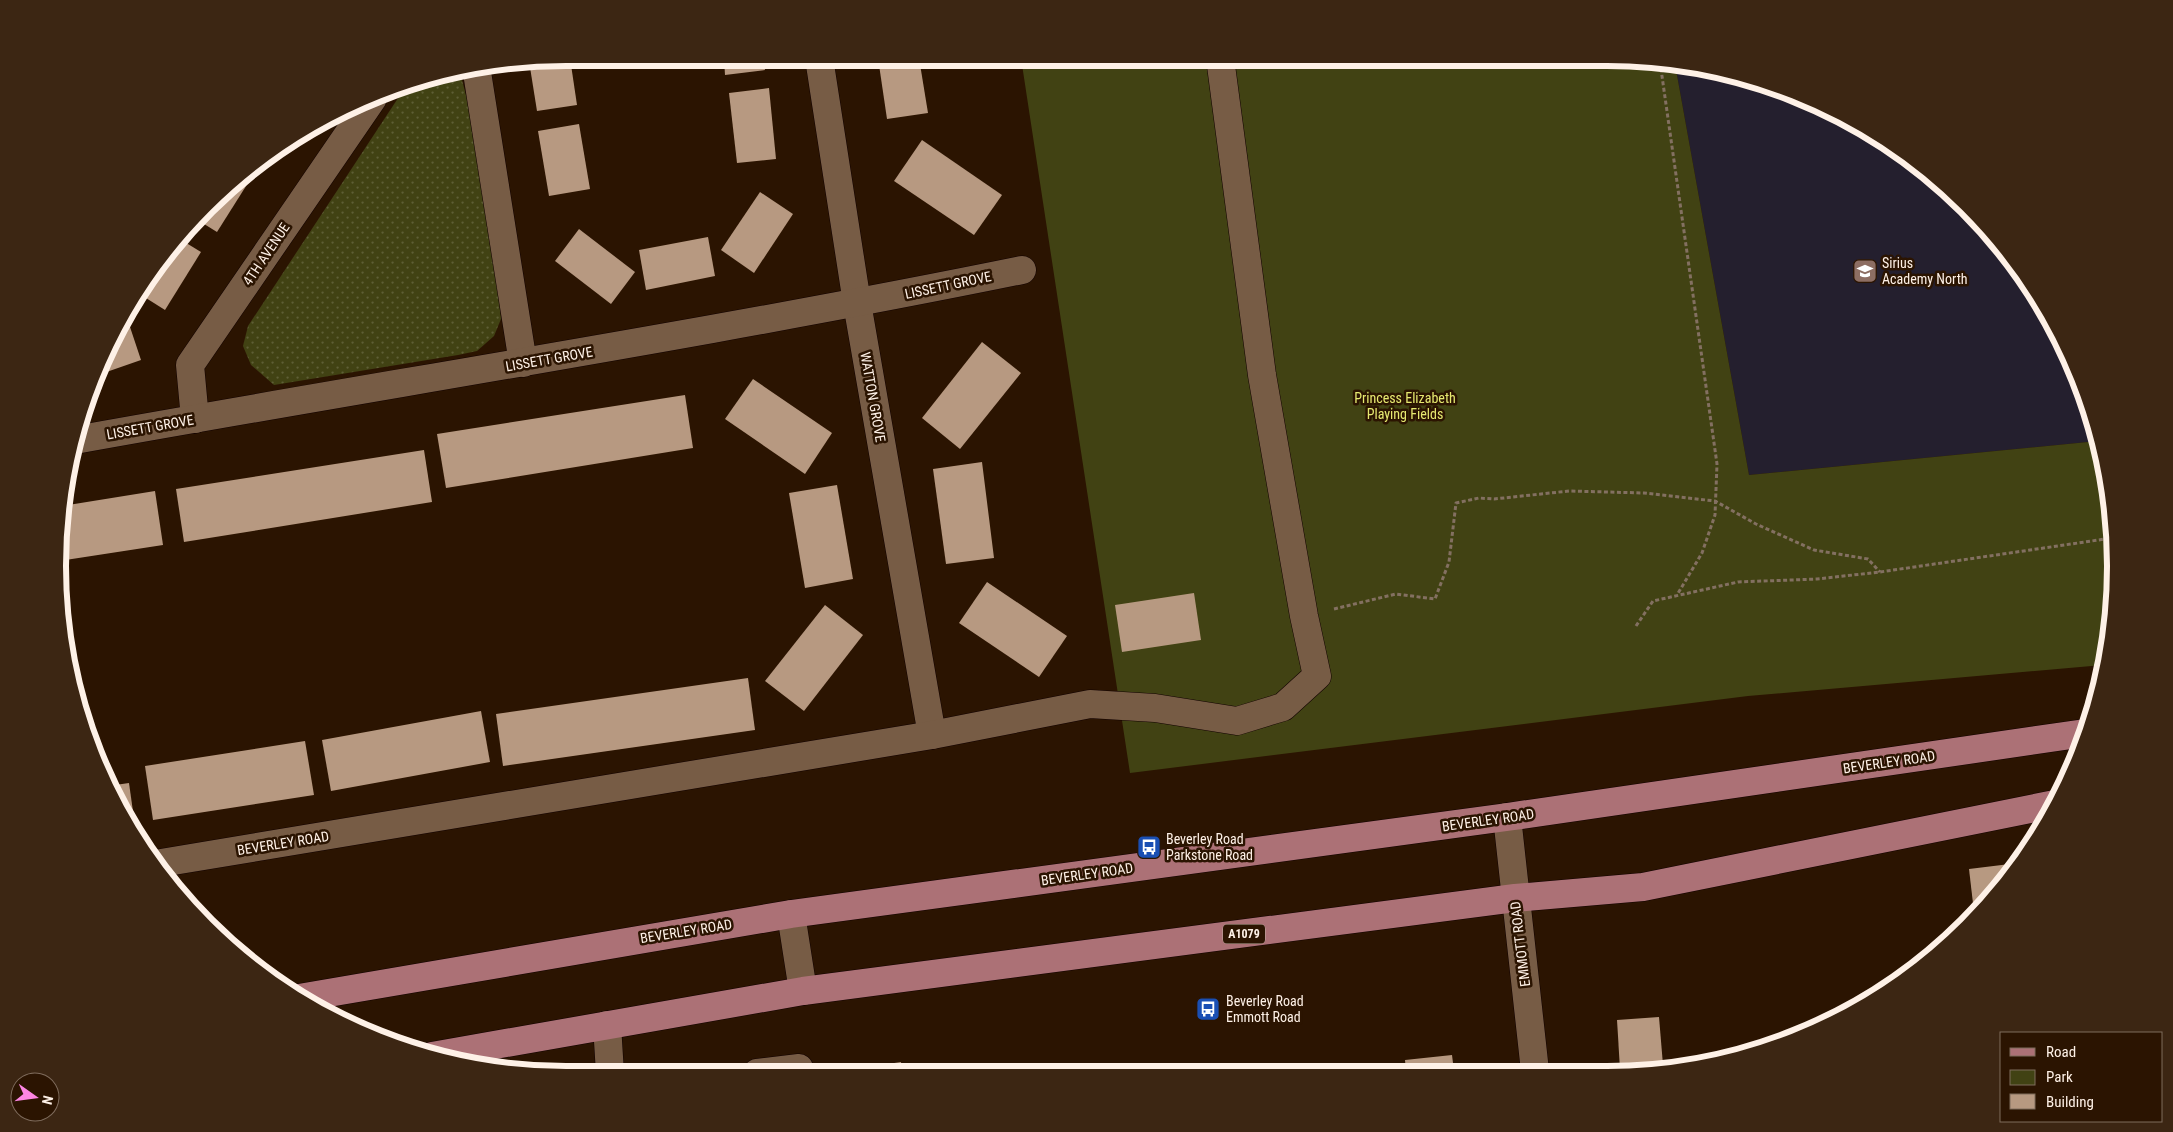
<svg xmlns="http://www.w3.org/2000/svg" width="2173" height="1132" font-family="'Roboto Condensed',sans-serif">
	<defs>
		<pattern id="grass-dots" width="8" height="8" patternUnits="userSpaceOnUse" patternTransform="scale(1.25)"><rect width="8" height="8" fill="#414213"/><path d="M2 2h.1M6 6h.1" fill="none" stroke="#5e5e35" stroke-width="1.8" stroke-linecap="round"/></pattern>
	</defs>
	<rect width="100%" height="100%" fill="#2b1401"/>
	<!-- education -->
	<path fill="#241f2e" d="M 1675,64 L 1738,75 L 1832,110 L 1916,162 L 1989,231 L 2047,311 L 2088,402 L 2098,441 L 1749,475 Z"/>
	<!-- grass -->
	<path fill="url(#grass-dots)" d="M 459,69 L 467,99 L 498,292 L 501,319 L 494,336 L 477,351 L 458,355 L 274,385 L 251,365 L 243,346 L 248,326 L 408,83 Z"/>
	<!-- park -->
	<path fill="#414213" d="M 1021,58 L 1640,59 L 1675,64 L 1749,475 L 2098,441 L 2111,499 L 2114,599 L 2103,665 L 1748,696 L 1130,773 Z"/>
	<!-- building -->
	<g fill="#b79981">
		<path d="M 570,58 L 577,105 L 537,111 L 529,61 Z"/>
		<path d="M 724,58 L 763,58 L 765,70 L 725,75 Z"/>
		<path d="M 878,58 L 919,58 L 928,113 L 887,119 Z"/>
		<path d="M 769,88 L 776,159 L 737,163 L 729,93 Z"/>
		<path d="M 579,124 L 590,189 L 549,196 L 538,131 Z"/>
		<path d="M 922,140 L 1002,195 L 974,235 L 894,181 Z"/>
		<path d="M 248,171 L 253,175 L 217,232 L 196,219 Z"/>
		<path d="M 760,192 L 793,214 L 754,273 L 721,250 Z"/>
		<path d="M 579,229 L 635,272 L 611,304 L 555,261 Z"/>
		<path d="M 708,237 L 715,276 L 646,290 L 639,250 Z"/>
		<path d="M 178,238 L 201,252 L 165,310 L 138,293 Z"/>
		<path d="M 126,315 L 141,360 L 95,376 L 96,372 Z"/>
		<path d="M 982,342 L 1021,373 L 960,449 L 922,418 Z"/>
		<path d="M 753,379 L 832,433 L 805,474 L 725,419 Z"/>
		<path d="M 685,395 L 693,448 L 446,488 L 437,434 Z"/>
		<path d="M 424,450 L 432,502 L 184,542 L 176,489 Z"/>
		<path d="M 982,462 L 994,558 L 946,564 L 933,469 Z"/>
		<path d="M 837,485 L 853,579 L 805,588 L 789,493 Z"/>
		<path d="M 155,491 L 163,545 L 59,561 L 59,533 L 62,506 Z"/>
		<path d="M 987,582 L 1067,636 L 1039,677 L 959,623 Z"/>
		<path d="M 1194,593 L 1201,640 L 1122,652 L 1115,605 Z"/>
		<path d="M 825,605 L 863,635 L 804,711 L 765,681 Z"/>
		<path d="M 748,678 L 755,730 L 503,766 L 496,714 Z"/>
		<path d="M 481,711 L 490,762 L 331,791 L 322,740 Z"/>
		<path d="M 305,741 L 314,795 L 153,820 L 145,766 Z"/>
		<path d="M 129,783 L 136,833 L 108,786 Z"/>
		<path d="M 2018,863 L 2010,876 L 1974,912 L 1969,869 Z"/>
		<path d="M 1659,1017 L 1663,1065 L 1620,1069 L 1617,1020 Z"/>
		<path d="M 1452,1055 L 1454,1071 L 1406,1071 L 1405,1060 Z"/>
		<path d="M 901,1062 L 902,1072 L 840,1073 L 840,1071 Z"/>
	</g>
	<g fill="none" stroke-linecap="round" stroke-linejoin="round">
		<!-- minor casing -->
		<g stroke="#120200" stroke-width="29">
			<g id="minor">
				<path d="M 819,58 L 857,303 L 932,735"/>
				<path d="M 476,66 L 523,363"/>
				<path d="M 195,419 L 190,365 L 373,98"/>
				<path d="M 75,440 C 391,383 708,334 1022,270"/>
				<path d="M 1507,817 L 1535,1071"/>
				<path d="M 155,864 L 932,735 L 1090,704 L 1155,708 L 1237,721 L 1283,707 L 1317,676 L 1304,616 L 1262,375 L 1220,58"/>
				<path d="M 791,914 L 803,991"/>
				<path d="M 607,1025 L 610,1073"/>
				<path d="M 757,1073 L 799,1068"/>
			</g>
		</g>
		<!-- major casing -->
		<g stroke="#120200" stroke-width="29">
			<g id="major">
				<path d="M 299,998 L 791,914 L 1507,817 L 2085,733"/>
				<path d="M 432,1056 L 803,991 L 1515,898 L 1643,887 L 2055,804"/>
			</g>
		</g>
		<!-- path -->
		<g stroke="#837061" stroke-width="3" stroke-dasharray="4 2.5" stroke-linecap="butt">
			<path d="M 1660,62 L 1717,464 L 1715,515 L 1702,553 L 1677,595"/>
			<path d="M 1334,609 L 1396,594 L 1435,599 L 1449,562 L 1456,503 L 1479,498 L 1494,499 L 1569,491 L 1644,493 L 1715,501 L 1756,524 L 1814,550 L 1868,559 L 1880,572"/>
			<path d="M 1636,626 L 1653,601 L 1738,582 L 1817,579 L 1880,572 L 2112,538"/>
		</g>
		<!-- minor -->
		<use href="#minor" stroke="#775c45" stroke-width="28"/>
		<!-- major -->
		<use href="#major" stroke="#ac7176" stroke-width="28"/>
	</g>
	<!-- icons -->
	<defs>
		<g id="school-square" transform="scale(1.25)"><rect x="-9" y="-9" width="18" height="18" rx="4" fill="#8d6e63" stroke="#2b1401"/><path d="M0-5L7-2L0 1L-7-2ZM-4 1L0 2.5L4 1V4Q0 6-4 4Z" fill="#fff"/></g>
		<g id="bus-square" transform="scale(1.25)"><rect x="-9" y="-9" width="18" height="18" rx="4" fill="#1a4fb4" stroke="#2b1401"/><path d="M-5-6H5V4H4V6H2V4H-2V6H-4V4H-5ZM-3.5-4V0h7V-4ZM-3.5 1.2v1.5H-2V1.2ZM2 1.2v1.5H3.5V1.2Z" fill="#fff"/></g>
	</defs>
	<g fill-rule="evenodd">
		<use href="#school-square" x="1865" y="271"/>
		<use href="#bus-square" x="1149" y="847"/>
		<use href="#bus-square" x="1208" y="1009"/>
	</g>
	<g text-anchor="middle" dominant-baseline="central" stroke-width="5" stroke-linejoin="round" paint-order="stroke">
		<!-- shield labels -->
		<rect fill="#2b1401" stroke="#bfafa2" stroke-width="1" x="1223" y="924.5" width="42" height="19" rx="4"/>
		<g font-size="12" font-weight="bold" fill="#fef1e7">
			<text x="1244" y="934">A1079</text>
		</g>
		<!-- street labels -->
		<g font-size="14" fill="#fef1e7" stroke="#2b1401">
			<text transform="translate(266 254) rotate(-56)">4TH AVENUE</text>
			<text transform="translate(948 285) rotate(-12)">LISSETT GROVE</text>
			<text transform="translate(549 359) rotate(-10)">LISSETT GROVE</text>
			<text transform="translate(873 397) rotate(80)">WATTON GROVE</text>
			<text transform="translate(150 427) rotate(-10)">LISSETT GROVE</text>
			<text transform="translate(1889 762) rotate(-8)">BEVERLEY ROAD</text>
			<text transform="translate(1488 820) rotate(-8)">BEVERLEY ROAD</text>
			<text transform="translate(283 843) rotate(-9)">BEVERLEY ROAD</text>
			<text transform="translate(1087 874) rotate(-8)">BEVERLEY ROAD</text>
			<text transform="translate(686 931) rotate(-9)">BEVERLEY ROAD</text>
			<text transform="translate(1520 944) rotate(-97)">EMMOTT ROAD</text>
		</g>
		<!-- poi labels -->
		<g font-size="14" fill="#fef1e7" stroke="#2b1401" text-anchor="start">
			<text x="1882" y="263">Sirius<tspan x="1882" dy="16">Academy North</tspan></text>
			<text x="1166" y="839">Beverley Road<tspan x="1166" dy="16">Parkstone Road</tspan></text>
			<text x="1226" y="1001">Beverley Road<tspan x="1226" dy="16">Emmott Road</tspan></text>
		</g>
		<!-- park labels -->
		<g font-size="14" fill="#e6e970" stroke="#2b1401">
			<text x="1405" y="398">Princess Elizabeth<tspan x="1405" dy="16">Playing Fields</tspan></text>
		</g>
	</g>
	<!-- crop -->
	<path d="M0 0H2173V1132H0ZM566 66H1607A500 500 0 0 1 2107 566V566A500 500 0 0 1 1607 1066H566A500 500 0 0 1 66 566V566A500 500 0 0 1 566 66Z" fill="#3c2613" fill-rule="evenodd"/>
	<path fill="none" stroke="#fef1e7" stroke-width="6" d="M566 66H1607A500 500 0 0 1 2107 566V566A500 500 0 0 1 1607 1066H566A500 500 0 0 1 66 566V566A500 500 0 0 1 566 66Z"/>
	<!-- legend -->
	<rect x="2000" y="1032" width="162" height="90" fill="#2b1401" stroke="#7f6c5d"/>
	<rect x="2010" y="1048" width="25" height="8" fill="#ac7176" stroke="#7f6c5d"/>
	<text x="2046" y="1057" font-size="15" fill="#fef1e7">Road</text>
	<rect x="2010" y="1070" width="25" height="15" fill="#414213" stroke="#7f6c5d"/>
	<text x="2046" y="1082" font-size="15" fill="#fef1e7">Park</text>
	<rect x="2010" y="1094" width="25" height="15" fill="#b79981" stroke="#7f6c5d"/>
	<text x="2046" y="1107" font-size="15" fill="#fef1e7">Building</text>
	<!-- north arrow -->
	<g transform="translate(35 1097) rotate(104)"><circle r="24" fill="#2b1401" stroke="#7f6c5d"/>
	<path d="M0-4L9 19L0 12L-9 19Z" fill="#fd86e3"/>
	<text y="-8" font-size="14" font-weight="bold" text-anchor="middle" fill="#fef1e7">N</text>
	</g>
</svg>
